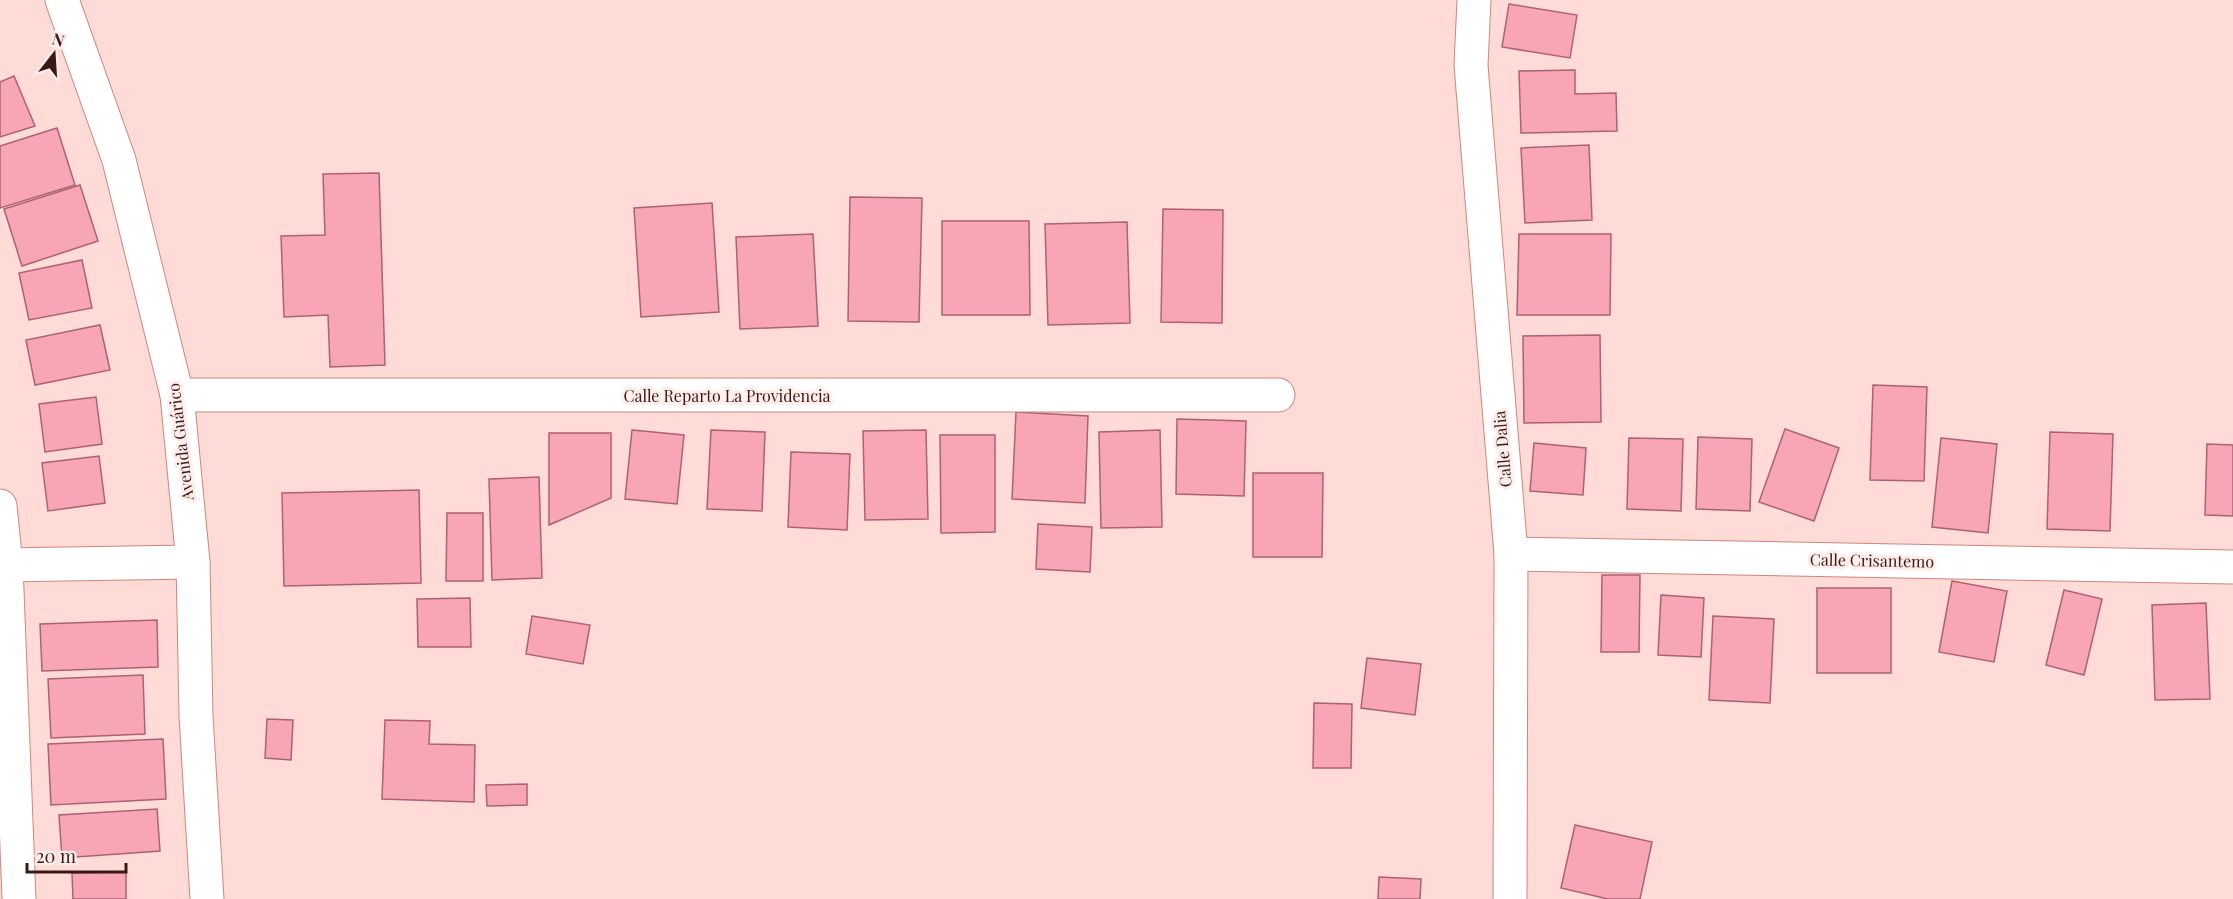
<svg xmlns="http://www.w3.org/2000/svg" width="2233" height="899" font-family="'Playfair Display',serif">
	<rect width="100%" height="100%" fill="#fedbd7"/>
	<!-- building -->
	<g fill="#f8a6b6" stroke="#ad6272" stroke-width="1.5">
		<path d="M 1509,4 L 1577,15 L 1570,58 L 1502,47 Z"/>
		<path d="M 1575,70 L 1575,94 L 1616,93 L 1617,131 L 1521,133 L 1519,71 Z"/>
		<path d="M 14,76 L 35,126 L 0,137 L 0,82 Z"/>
		<path d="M 57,128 L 75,185 L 0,208 L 0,146 Z"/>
		<path d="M 1589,145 L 1592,220 L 1525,223 L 1521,148 Z"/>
		<path d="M 379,173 L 385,365 L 330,367 L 328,315 L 284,317 L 281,236 L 325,235 L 323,174 Z"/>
		<path d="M 80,185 L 98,241 L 22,266 L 4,209 Z"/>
		<path d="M 850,197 L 922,198 L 919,322 L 848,321 Z"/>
		<path d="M 712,203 L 719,312 L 641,317 L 634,208 Z"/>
		<path d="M 1163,209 L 1223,210 L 1222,323 L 1161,322 Z"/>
		<path d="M 942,221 L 1029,221 L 1030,315 L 942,315 Z"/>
		<path d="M 1127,222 L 1130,323 L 1048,325 L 1045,224 Z"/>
		<path d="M 813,234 L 818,326 L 740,329 L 736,237 Z"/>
		<path d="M 1519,234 L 1611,234 L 1610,315 L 1517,315 Z"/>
		<path d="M 82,260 L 92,308 L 29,320 L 19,273 Z"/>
		<path d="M 100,325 L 110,370 L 35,385 L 26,340 Z"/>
		<path d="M 1600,335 L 1601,422 L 1524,423 L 1523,336 Z"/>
		<path d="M 1873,385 L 1927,387 L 1924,481 L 1870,480 Z"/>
		<path d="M 96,397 L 102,444 L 45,452 L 39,404 Z"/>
		<path d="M 1016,412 L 1088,416 L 1085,503 L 1012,499 Z"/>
		<path d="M 1177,419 L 1246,421 L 1244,496 L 1176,494 Z"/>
		<path d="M 1785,429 L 1839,448 L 1814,521 L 1759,502 Z"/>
		<path d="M 632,430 L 684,435 L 677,504 L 625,499 Z"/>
		<path d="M 711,430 L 765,432 L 762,511 L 707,509 Z"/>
		<path d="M 926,430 L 928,519 L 865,520 L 863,431 Z"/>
		<path d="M 1160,430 L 1162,527 L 1101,528 L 1099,432 Z"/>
		<path d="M 2050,432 L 2113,434 L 2110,531 L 2047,529 Z"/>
		<path d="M 549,433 L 611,433 L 611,498 L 549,525 Z"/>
		<path d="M 940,435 L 995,435 L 995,532 L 941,533 Z"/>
		<path d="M 1698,437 L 1752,439 L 1750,511 L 1696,509 Z"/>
		<path d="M 1629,438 L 1683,439 L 1681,511 L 1627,509 Z"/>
		<path d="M 1941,438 L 1997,444 L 1988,533 L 1932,527 Z"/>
		<path d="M 1534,443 L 1586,448 L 1583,495 L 1530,491 Z"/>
		<path d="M 2207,444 L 2233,445 L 2233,516 L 2205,515 Z"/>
		<path d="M 791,452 L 850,454 L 847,530 L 788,527 Z"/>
		<path d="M 99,456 L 105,503 L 48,511 L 42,463 Z"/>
		<path d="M 1253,473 L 1323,473 L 1322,557 L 1253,557 Z"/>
		<path d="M 539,477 L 542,578 L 492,580 L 489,479 Z"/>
		<path d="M 419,490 L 421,583 L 284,586 L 282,493 Z"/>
		<path d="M 447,513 L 483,513 L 483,581 L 446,581 Z"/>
		<path d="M 1038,524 L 1092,527 L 1090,572 L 1036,569 Z"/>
		<path d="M 1602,575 L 1640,575 L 1639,652 L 1601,652 Z"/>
		<path d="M 1952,581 L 2007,591 L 1994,662 L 1939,652 Z"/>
		<rect x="1817" y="588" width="74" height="85"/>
		<path d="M 2064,590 L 2102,599 L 2084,675 L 2046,665 Z"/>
		<path d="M 1661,595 L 1704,598 L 1701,657 L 1658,655 Z"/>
		<path d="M 470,598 L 471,647 L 418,647 L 417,599 Z"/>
		<path d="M 2206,603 L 2210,699 L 2155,700 L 2152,605 Z"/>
		<path d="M 532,616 L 590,625 L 583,664 L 526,654 Z"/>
		<path d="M 1713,616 L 1774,619 L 1770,703 L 1709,700 Z"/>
		<path d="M 157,620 L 158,667 L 42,671 L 40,624 Z"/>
		<path d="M 1367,658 L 1421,664 L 1415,715 L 1361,708 Z"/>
		<path d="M 143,675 L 145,734 L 51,738 L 48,679 Z"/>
		<path d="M 1314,703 L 1352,704 L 1351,768 L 1313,768 Z"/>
		<path d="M 267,719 L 293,720 L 291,760 L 265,758 Z"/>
		<path d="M 385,720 L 430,721 L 429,744 L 475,745 L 474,802 L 382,799 Z"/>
		<path d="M 163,739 L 166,799 L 51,805 L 48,744 Z"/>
		<path d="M 527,784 L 527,805 L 487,806 L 486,785 Z"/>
		<path d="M 157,809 L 160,851 L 62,858 L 59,815 Z"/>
		<path d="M 1575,825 L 1652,842 L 1640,899 L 1608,899 L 1561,888 Z"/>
		<path d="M 126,872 L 126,899 L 73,899 L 72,873 Z"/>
		<path d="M 1379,877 L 1421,879 L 1420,899 L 1378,899 Z"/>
	</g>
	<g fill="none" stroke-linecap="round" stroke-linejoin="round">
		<!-- minor casing -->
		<g stroke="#d2847b" stroke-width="35">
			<g id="minor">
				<path d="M 62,0 L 119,160 L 177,395 L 193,562 L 196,716 L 207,899"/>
				<path d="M 1474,0 L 1471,65 L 1511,554 L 1510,899"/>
				<path d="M 177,395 L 1278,395"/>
				<path d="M 0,506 L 6,565 L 19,899"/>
				<path d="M 1511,554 L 2233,567"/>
				<path d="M 0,565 L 193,562"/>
			</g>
		</g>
		<!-- minor -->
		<use href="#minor" stroke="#fff" stroke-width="33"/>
	</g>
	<g text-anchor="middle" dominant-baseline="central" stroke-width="6" stroke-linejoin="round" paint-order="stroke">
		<!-- street labels -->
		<g font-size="16" fill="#381916" stroke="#ffedeb">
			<text x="727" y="395">Calle Reparto La Providencia</text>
			<text transform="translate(180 442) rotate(-97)">Avenida Guárico</text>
			<text transform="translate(1502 449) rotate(-95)">Calle Dalia</text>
			<text transform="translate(1872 560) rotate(1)">Calle Crisantemo</text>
		</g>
	</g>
	<!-- north arrow -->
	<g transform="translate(54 54) rotate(17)" stroke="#ffedeb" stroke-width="4.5" paint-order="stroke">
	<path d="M0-4.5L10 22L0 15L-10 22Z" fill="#381916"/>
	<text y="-9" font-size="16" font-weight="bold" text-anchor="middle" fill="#381916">N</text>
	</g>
	<!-- scale -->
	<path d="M27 863v9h99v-9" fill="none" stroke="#381916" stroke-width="3"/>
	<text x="36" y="863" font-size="18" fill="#381916" stroke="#ffedeb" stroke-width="4.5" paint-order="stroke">20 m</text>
</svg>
